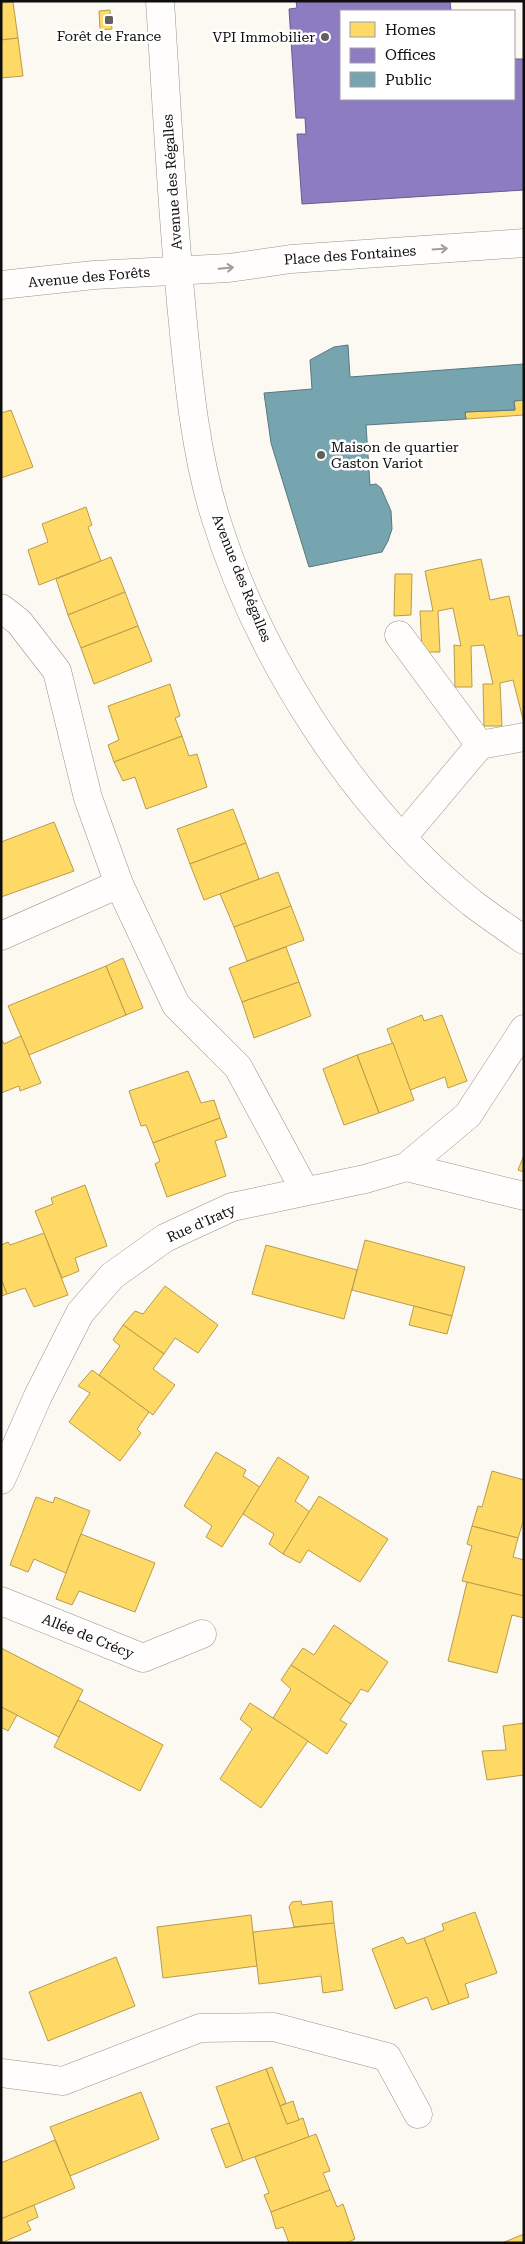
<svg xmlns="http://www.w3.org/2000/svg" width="525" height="2244" font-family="'Roboto Serif',serif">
	<rect width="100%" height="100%" fill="#fcf9f2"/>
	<!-- homes -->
	<g fill="#ffd966" stroke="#b79c4c">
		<path d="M 13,2 L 18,38 L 1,40 L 1,3 Z"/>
		<path d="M 110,10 L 112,29 L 100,30 L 99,11 Z"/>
		<path d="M 18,38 L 23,76 L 1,78 L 1,40 Z"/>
		<path d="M 524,400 L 524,415 L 466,419 L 465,412 L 515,410 L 514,401 Z"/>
		<path d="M 11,410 L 33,467 L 1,478 L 1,413 Z"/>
		<path d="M 86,507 L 92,525 L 88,527 L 101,561 L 39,585 L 28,550 L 48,542 L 42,524 Z"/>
		<path d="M 111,557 L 125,592 L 68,615 L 56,579 Z"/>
		<path d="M 481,559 L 490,600 L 509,596 L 518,636 L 524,635 L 524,723 L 513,680 L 500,683 L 502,726 L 484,726 L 483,684 L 493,684 L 484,645 L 471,646 L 472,687 L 455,687 L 454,645 L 461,646 L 453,608 L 438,611 L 440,652 L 422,652 L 420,611 L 433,611 L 425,571 Z"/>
		<path d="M 395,574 L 412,574 L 411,615 L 394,616 Z"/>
		<path d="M 125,592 L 138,626 L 81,648 L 68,615 Z"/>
		<path d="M 138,626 L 152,661 L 94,684 L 81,648 Z"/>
		<path d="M 170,684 L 180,716 L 175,718 L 182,736 L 114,762 L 108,745 L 119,740 L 108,706 Z"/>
		<path d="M 182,736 L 189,756 L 197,754 L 207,787 L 146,809 L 135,777 L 123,781 L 114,762 Z"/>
		<path d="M 233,809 L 246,843 L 190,864 L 177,829 Z"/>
		<path d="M 54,822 L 74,871 L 1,897 L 1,842 Z"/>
		<path d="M 246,843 L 259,879 L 204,900 L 190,864 Z"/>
		<path d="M 278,872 L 291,906 L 234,927 L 220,894 Z"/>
		<path d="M 291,906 L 304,940 L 247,961 L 234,927 Z"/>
		<path d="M 286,947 L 299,982 L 242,1002 L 229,968 Z"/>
		<path d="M 123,958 L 143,1008 L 126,1015 L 106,966 Z"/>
		<path d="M 106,966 L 126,1015 L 29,1055 L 8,1006 Z"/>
		<path d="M 299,982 L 311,1016 L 254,1038 L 242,1002 Z"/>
		<path d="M 422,1015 L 424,1021 L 442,1015 L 467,1081 L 448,1088 L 445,1077 L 410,1090 L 387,1029 Z"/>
		<path d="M 21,1036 L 41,1083 L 20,1091 L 19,1086 L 1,1093 L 1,1038 L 4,1044 Z"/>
		<path d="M 393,1043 L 414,1100 L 379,1113 L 357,1055 Z"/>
		<path d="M 357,1055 L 379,1113 L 344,1125 L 323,1069 Z"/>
		<path d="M 188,1071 L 201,1103 L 214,1100 L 220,1118 L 153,1143 L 146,1125 L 141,1126 L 129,1091 Z"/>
		<path d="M 220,1118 L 227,1137 L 215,1141 L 226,1176 L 167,1197 L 155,1164 L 160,1161 L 153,1143 Z"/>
		<path d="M 524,1155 L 524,1172 L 518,1170 Z"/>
		<path d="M 85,1185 L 107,1246 L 75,1258 L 79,1271 L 62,1278 L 35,1211 L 53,1204 L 51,1198 Z"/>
		<path d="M 44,1233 L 68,1295 L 34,1307 L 25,1288 L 7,1294 L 1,1279 L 1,1245 L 8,1242 L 10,1245 Z"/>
		<path d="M 365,1240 L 465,1267 L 452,1316 L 352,1290 Z"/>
		<path d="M 266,1245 L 357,1270 L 344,1319 L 252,1294 Z"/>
		<path d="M 1,1279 L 7,1294 L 1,1296 Z"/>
		<path d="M 165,1286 L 218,1325 L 198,1353 L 175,1338 L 164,1354 L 123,1325 L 135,1311 L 143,1314 Z"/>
		<path d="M 414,1306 L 452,1316 L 447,1334 L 409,1325 Z"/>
		<path d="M 123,1325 L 164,1354 L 153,1369 L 175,1385 L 153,1415 L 99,1375 L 120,1346 L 113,1340 Z"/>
		<path d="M 92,1370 L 149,1412 L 137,1429 L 141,1433 L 120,1461 L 69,1422 L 90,1393 L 78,1386 Z"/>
		<path d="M 216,1452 L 246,1470 L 243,1476 L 260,1487 L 222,1547 L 206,1537 L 212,1526 L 184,1506 Z"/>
		<path d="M 278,1457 L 309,1477 L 295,1501 L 310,1512 L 283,1554 L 269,1544 L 274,1534 L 243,1514 Z"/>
		<path d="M 492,1471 L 524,1480 L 524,1519 L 518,1538 L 472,1526 L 478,1506 L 482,1507 Z"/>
		<path d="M 319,1496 L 388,1539 L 360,1582 L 308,1550 L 300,1563 L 283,1554 Z"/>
		<path d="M 36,1497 L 53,1503 L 55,1497 L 90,1511 L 66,1573 L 34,1559 L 28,1572 L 10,1565 Z"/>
		<path d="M 472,1526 L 518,1538 L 513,1557 L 524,1560 L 524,1596 L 462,1581 L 472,1546 L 467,1544 Z"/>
		<path d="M 81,1534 L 155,1563 L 135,1612 L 79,1591 L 72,1605 L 56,1599 Z"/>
		<path d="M 467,1582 L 524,1596 L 524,1618 L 512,1615 L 497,1673 L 448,1661 Z"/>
		<path d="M 334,1625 L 388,1662 L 368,1692 L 361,1689 L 351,1704 L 291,1665 L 303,1648 L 314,1655 Z"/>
		<path d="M 1,1648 L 83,1690 L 59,1737 L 1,1707 Z"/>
		<path d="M 291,1665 L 351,1704 L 340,1720 L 347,1724 L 327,1754 L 273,1718 L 291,1689 L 281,1680 Z"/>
		<path d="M 78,1700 L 163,1745 L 140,1791 L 54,1747 Z"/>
		<path d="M 250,1703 L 308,1741 L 261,1808 L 220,1779 L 252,1729 L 240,1719 Z"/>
		<path d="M 1,1707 L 17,1715 L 8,1731 L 1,1727 Z"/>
		<path d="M 524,1723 L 524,1775 L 487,1780 L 482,1751 L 506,1750 L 503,1726 Z"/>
		<path d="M 301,1901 L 302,1905 L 332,1901 L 334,1923 L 294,1927 L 289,1907 L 292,1902 Z"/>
		<path d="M 475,1912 L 497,1973 L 465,1984 L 469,1997 L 449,2004 L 424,1938 L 444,1930 L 442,1924 Z"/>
		<path d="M 251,1915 L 257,1966 L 163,1978 L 157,1927 Z"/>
		<path d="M 334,1923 L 343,1990 L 323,1993 L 321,1976 L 259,1984 L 253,1932 Z"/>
		<path d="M 403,1937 L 407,1944 L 424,1938 L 449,2004 L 432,2010 L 427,1997 L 395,2009 L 372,1949 Z"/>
		<path d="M 116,1957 L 135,2006 L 48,2041 L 29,1992 Z"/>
		<path d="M 272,2067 L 286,2103 L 280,2106 L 266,2069 Z"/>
		<path d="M 266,2069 L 287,2124 L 303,2118 L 309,2137 L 243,2161 L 216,2087 Z"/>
		<path d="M 141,2092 L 159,2139 L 70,2176 L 50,2127 Z"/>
		<path d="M 293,2101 L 299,2120 L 287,2124 L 280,2106 Z"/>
		<path d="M 229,2123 L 243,2161 L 226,2168 L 211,2129 Z"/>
		<path d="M 316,2134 L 330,2171 L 323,2173 L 330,2190 L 271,2212 L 264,2195 L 269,2193 L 255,2157 Z"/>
		<path d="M 55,2140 L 75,2188 L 1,2219 L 1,2163 Z"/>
		<path d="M 330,2190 L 337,2207 L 343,2204 L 355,2239 L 346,2243 L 289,2243 L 283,2227 L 276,2229 L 271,2212 Z"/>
		<path d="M 34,2205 L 38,2217 L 27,2222 L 31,2230 L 1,2243 L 1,2219 Z"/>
		<path d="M 524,2234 L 524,2243 L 502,2243 Z"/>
	</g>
	<!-- offices -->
	<path fill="#8e7cc3" stroke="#685b8d" d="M 296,1 L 450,1 L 451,11 L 341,11 L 341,99 L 514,99 L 514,59 L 524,59 L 524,190 L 302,204 L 297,134 L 306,134 L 305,118 L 296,118 L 289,9 L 297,8 Z"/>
	<!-- public -->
	<path fill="#76a5af" stroke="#57787f" d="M 348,345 L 350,377 L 524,364 L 524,400 L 514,401 L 515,410 L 465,412 L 466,419 L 366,425 L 370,485 L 376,484 L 381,488 L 391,511 L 392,529 L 388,541 L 382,552 L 309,567 L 271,443 L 264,393 L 312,389 L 310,360 L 334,347 Z"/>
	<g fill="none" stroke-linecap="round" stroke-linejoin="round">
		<!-- street casing -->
		<g stroke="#959491" stroke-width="29">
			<g id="street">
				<path d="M 160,1 C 167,109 172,216 183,323 C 189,386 196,455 215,516 C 259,659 355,809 472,903 C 489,916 507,928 524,940"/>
				<path d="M 1,285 L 94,275 L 229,268 L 291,259 L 524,243"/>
				<path d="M 1,608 L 19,622 L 57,671 L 88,798 L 119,884 L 176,1005 L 238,1067 L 305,1191"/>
				<path d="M 399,635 L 480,745 L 402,838"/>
				<path d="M 480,745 L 524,737"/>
				<path d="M 1,936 L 119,884"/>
				<path d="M 406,1167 L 524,1196"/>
				<path d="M 1,1480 L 38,1396 L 80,1313 L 112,1276 L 165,1238 L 232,1207 L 365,1179 L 406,1167 L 468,1115 L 524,1029"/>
				<path d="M 1,1601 L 143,1658 L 202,1634"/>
				<path d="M 1,2073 L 63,2081 L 200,2028 L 274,2027 L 387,2057 L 418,2114"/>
			</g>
		</g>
		<!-- street -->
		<use href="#street" stroke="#fffefd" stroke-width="28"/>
	</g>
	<!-- one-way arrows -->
	<defs><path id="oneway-shaft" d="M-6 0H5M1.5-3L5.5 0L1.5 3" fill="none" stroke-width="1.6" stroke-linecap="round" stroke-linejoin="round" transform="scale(1.25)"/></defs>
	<g stroke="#9f9e9d">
		<use href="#oneway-shaft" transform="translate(440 249) rotate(-4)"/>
		<use href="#oneway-shaft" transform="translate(226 268) rotate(-5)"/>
	</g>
	<!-- markers -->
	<g fill="#61605e" stroke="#fff" stroke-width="2">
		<rect x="104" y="15" width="10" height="10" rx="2.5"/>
		<circle cx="325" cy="37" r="5"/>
		<circle cx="321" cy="455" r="5"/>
	</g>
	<g text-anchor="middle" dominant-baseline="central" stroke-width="5" stroke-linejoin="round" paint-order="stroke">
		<!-- poi labels -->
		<g font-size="14" fill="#0e0e0e" stroke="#fff">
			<text x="109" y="36">Forêt de France</text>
			<text x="315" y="37" text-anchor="end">VPI Immobilier</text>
			<text x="331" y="447" text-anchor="start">Maison de quartier<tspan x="331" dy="16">Gaston Variot</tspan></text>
		</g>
		<!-- street labels -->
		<g font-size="14" fill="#0e0e0e" stroke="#fff">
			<text transform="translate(172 182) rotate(-94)">Avenue des Régalles</text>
			<text transform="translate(350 255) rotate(-4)">Place des Fontaines</text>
			<text transform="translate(89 277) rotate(-5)">Avenue des Forêts</text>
			<text transform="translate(242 578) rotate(68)">Avenue des Régalles</text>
			<text transform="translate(201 1223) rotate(-24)">Rue d'Iraty</text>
			<text transform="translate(88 1636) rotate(22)">Allée de Crécy</text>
		</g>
	</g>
	<!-- border -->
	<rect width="525" height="2244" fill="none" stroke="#0e0e0e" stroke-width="5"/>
	<!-- legend -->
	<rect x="340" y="10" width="175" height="90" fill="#ffffff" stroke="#9f9f9f"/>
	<rect x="350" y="22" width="25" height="15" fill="#ffd966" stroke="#9f9f9f"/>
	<text x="385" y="35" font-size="15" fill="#0e0e0e">Homes</text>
	<rect x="350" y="48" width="25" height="15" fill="#8e7cc3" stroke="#9f9f9f"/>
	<text x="385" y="60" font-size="15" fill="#0e0e0e">Offices</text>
	<rect x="350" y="72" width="25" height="15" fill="#76a5af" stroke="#9f9f9f"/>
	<text x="385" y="85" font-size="15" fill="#0e0e0e">Public</text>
</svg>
